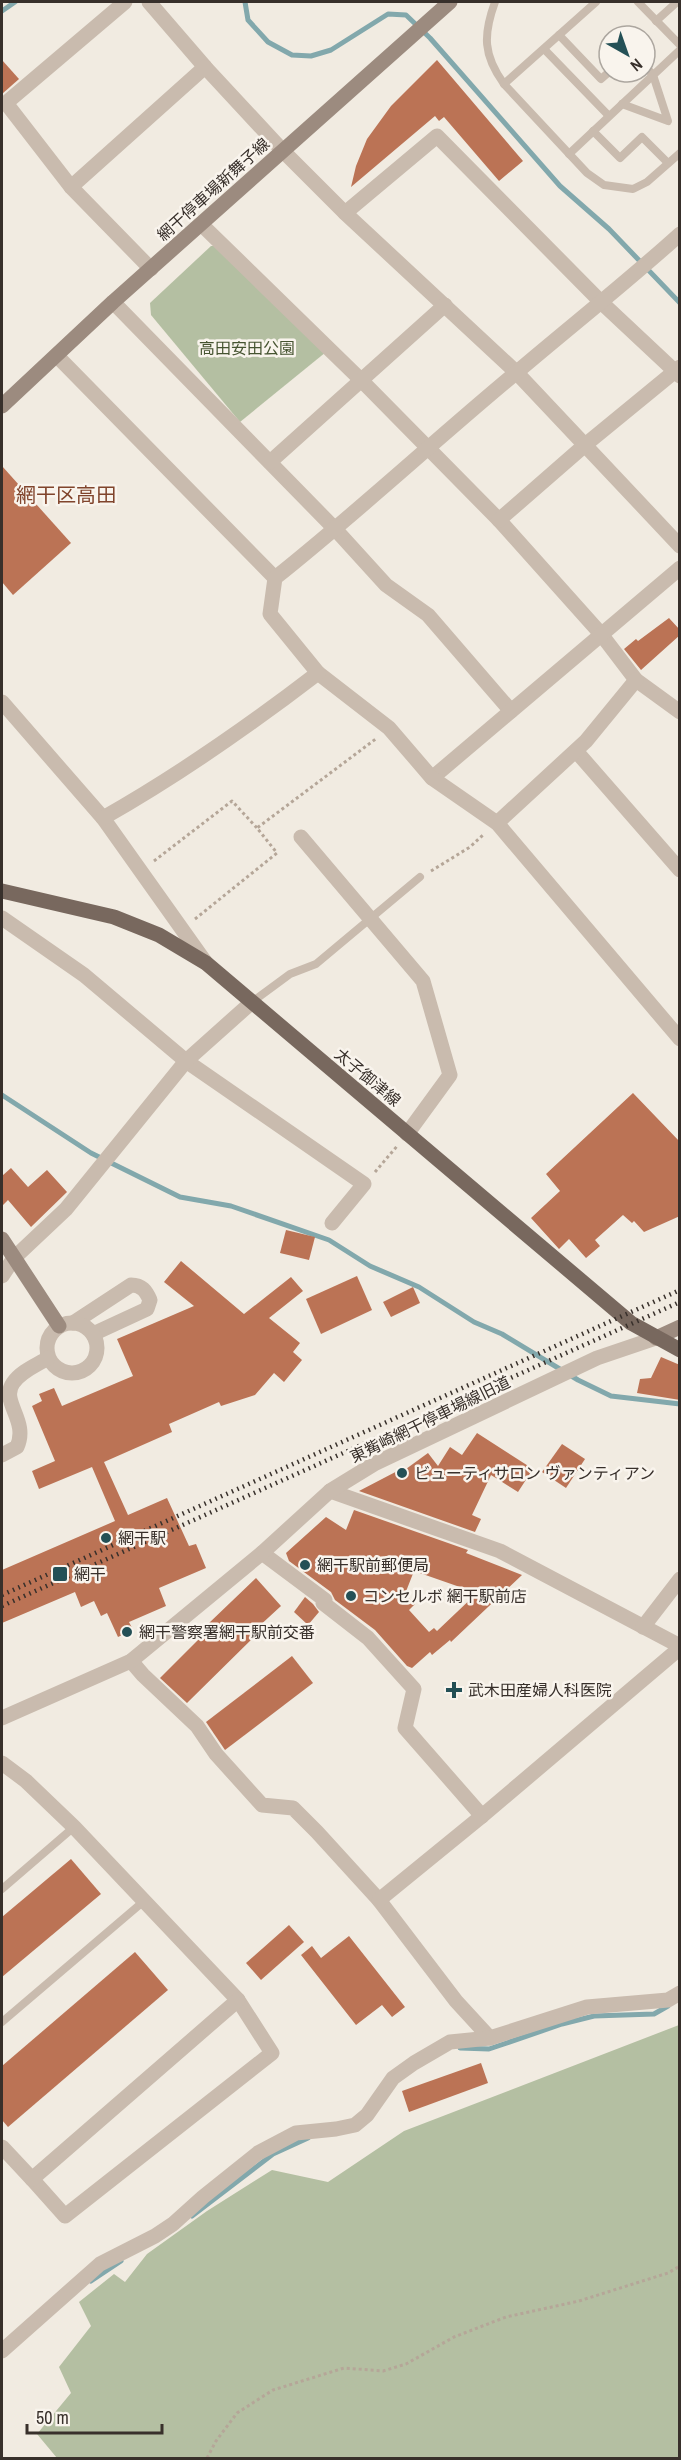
<svg xmlns="http://www.w3.org/2000/svg" width="681" height="2460" font-family="'Archivo Narrow','Noto Sans JP',sans-serif">
	<rect width="100%" height="100%" fill="#f1ebe1"/>
	<!-- green -->
	<g fill="#b4bfa2">
		<path d="M 211,246 L 218,246 L 326,352 L 240,422 L 151,315 L 150,303 Z"/>
		<path d="M 679,2025 L 679,2458 L 57,2458 L 37,2434 L 71,2393 L 59,2367 L 91,2326 L 79,2302 L 114,2274 L 125,2282 L 147,2254 L 207,2211 L 272,2170 L 328,2182 L 404,2131 Z"/>
	</g>
	<g fill="none" stroke-linecap="round" stroke-linejoin="round">
		<!-- stream -->
		<g stroke="#82a8ac" stroke-width="5">
			<path d="M 245,2 L 248,20 L 268,42 L 292,55 L 311,56 L 331,50 L 388,14 L 406,15 L 430,38 L 560,186 L 609,229 L 680,303"/>
			<path d="M 2,11 L 15,2"/>
			<path d="M 2,1095 L 91,1153 L 180,1197 L 231,1206 L 329,1240 L 370,1266 L 419,1287 L 474,1322 L 502,1334 L 578,1380 L 611,1396 L 680,1404"/>
			<path d="M 460,2048 L 489,2049 L 562,2024 L 594,2016 L 654,2014 L 668,2006"/>
			<path d="M 192,2216 L 273,2154 L 308,2138"/>
			<path d="M 91,2281 L 121,2261"/>
		</g>
	</g>
	<!-- building -->
	<g fill="#bb7355" fill-rule="evenodd">
		<path d="M 2,60 L 19,79 L 2,94 Z"/>
		<path d="M 437,60 L 523,161 L 499,181 L 444,117 L 439,121 L 435,116 L 351,187 L 356,166 L 367,139 L 391,106 Z"/>
		<path d="M 2,466 L 71,543 L 13,595 L 2,582 Z"/>
		<path d="M 669,618 L 680,630 L 680,635 L 641,670 L 624,649 L 636,639 L 638,641 Z"/>
		<path d="M 633,1093 L 680,1142 L 680,1216 L 644,1232 L 634,1221 L 632,1223 L 623,1215 L 595,1240 L 600,1246 L 586,1258 L 569,1239 L 559,1249 L 531,1218 L 560,1191 L 546,1174 Z"/>
		<path d="M 11,1168 L 28,1187 L 47,1170 L 67,1192 L 31,1227 L 8,1200 L 2,1206 L 2,1176 Z"/>
		<path d="M 286,1230 L 315,1237 L 309,1260 L 280,1253 Z"/>
		<path d="M 181,1261 L 244,1314 L 291,1277 L 303,1291 L 269,1318 L 300,1343 L 293,1352 L 302,1360 L 284,1382 L 274,1373 L 255,1395 L 221,1406 L 219,1402 L 169,1424 L 172,1432 L 104,1462 L 128,1515 L 167,1498 L 189,1546 L 196,1544 L 206,1568 L 159,1588 L 166,1606 L 129,1622 L 133,1630 L 118,1637 L 107,1613 L 101,1616 L 94,1601 L 81,1607 L 75,1592 L 2,1623 L 2,1570 L 115,1521 L 92,1467 L 39,1489 L 32,1471 L 55,1461 L 32,1406 L 42,1401 L 39,1394 L 54,1388 L 62,1406 L 133,1376 L 117,1339 L 194,1306 L 164,1282 Z"/>
		<path d="M 357,1276 L 372,1310 L 321,1334 L 306,1299 Z"/>
		<path d="M 413,1287 L 420,1303 L 391,1317 L 383,1302 Z"/>
		<path d="M 661,1357 L 680,1365 L 680,1400 L 637,1393 L 640,1379 L 651,1378 Z"/>
		<path d="M 477,1433 L 533,1469 L 518,1492 L 491,1475 L 472,1515 L 481,1519 L 475,1532 L 359,1491 L 405,1467 L 406,1469 L 428,1453 L 438,1466 L 450,1447 L 462,1455 Z"/>
		<path d="M 562,1444 L 585,1459 L 566,1488 L 542,1472 Z"/>
		<path d="M 354,1510 L 468,1550 L 466,1553 L 522,1575 L 451,1642 L 450,1640 L 432,1655 L 430,1652 L 412,1668 L 407,1666 L 375,1630 L 335,1600 L 331,1592 L 289,1561 L 286,1553 L 326,1517 L 346,1530 ZM 414,1571 L 477,1593 L 437,1631 L 434,1628 L 429,1632 L 409,1610 L 415,1604 L 405,1594 Z"/>
		<path d="M 256,1578 L 281,1606 L 256,1629 L 259,1632 L 187,1703 L 160,1678 L 211,1627 L 208,1624 Z"/>
		<path d="M 305,1597 L 313,1604 L 319,1612 L 308,1625 L 294,1612 Z"/>
		<path d="M 292,1656 L 313,1683 L 225,1750 L 206,1722 Z"/>
		<path d="M 71,1859 L 101,1894 L 2,1977 L 2,1917 Z"/>
		<path d="M 289,1925 L 304,1942 L 261,1980 L 246,1963 Z"/>
		<path d="M 349,1936 L 405,2007 L 392,2017 L 382,2005 L 356,2025 L 301,1955 L 312,1946 L 321,1958 Z"/>
		<path d="M 135,1952 L 168,1990 L 8,2127 L 2,2120 L 2,2066 Z"/>
		<path d="M 481,2063 L 488,2083 L 409,2112 L 402,2091 Z"/>
	</g>
	<g fill="none" stroke-linecap="round" stroke-linejoin="round">
		<!-- path -->
		<g stroke="#b5a698" stroke-width="3" stroke-dasharray="3 3" stroke-linecap="butt">
			<path d="M 154,861 L 232,801 L 257,828"/>
			<path d="M 431,871 L 470,847 L 484,834"/>
			<path d="M 195,919 L 277,853 L 257,828 L 377,738"/>
			<path d="M 375,1172 L 398,1145"/>
			<path d="M 207,2458 L 216,2441 L 237,2413 L 273,2390 L 344,2368 L 383,2371 L 406,2364 L 454,2337 L 506,2317 L 579,2301 L 668,2273 L 680,2266"/>
		</g>
		<!-- service -->
		<g stroke="#c9bbae" stroke-width="8">
			<path d="M 495,2 C 483,35 483,55 504,84 L 587,173 L 604,185 L 633,189 L 647,182 L 680,153"/>
			<path d="M 638,2 L 680,45"/>
			<path d="M 656,21 L 677,2"/>
			<path d="M 559,35 L 601,79 L 609,72"/>
			<path d="M 544,49 L 609,116"/>
			<path d="M 504,84 L 596,2"/>
			<path d="M 622,104 L 668,121 L 653,75 L 645,66"/>
			<path d="M 593,131 L 620,158 L 642,137 L 668,163"/>
			<path d="M 569,154 L 680,50"/>
			<path d="M 252,1002 L 290,974 L 316,964 L 420,877"/>
			<path d="M 2,1889 L 74,1827"/>
			<path d="M 2,2022 L 144,1901"/>
		</g>
		<!-- minor -->
		<g stroke="#c9bbae" stroke-width="15">
			<path d="M 125,2 L 6,103 L 71,187 L 151,269"/>
			<path d="M 149,2 L 205,67 L 283,151 L 345,213 L 516,372 L 680,546"/>
			<path d="M 71,187 L 205,67"/>
			<path d="M 345,213 L 437,136 L 602,303 L 680,376"/>
			<path d="M 202,225 L 361,380 L 499,520 L 601,634 L 636,680 L 680,712"/>
			<path d="M 113,302 L 336,530 L 386,585 L 428,615 L 511,711"/>
			<path d="M 57,356 L 275,578"/>
			<path d="M 270,462 L 445,305"/>
			<path d="M 499,520 L 585,445 L 680,367"/>
			<path d="M 318,673 L 389,728 L 432,778 L 680,568"/>
			<path d="M 2,702 L 103,818 L 206,963"/>
			<path d="M 576,751 L 680,870"/>
			<path d="M 432,778 L 497,823 L 680,1039"/>
			<path d="M 103,818 C 179,775 249,726 318,673 L 270,614 L 275,578 C 358,512 435,440 517,372 C 571,326 627,282 680,234"/>
			<path d="M 497,823 L 586,741 L 636,680"/>
			<path d="M 301,837 L 423,981 L 450,1075 L 407,1134"/>
			<path d="M 2,918 L 84,975 L 186,1061 L 364,1184 L 332,1223"/>
			<path d="M 2,1276 L 14,1258 L 66,1209 L 186,1061 L 252,1002"/>
			<path d="M 73,1323 L 131,1285 C 142,1285 146,1291 150,1300 L 147,1309 L 93,1334"/>
			<circle cx="72" cy="1348" r="25"/>
			<path d="M 2,1455 L 17,1447 C 29,1420 0,1402 13,1383 C 21,1371 37,1365 48,1358"/>
			<path d="M 330,1491 L 500,1551 L 680,1646"/>
			<path d="M 262,1553 L 325,1600 L 323,1603 L 368,1638 L 414,1689 L 405,1728 L 482,1816"/>
			<path d="M 643,1627 L 680,1579"/>
			<path d="M 131,1661 L 143,1675 L 197,1726 L 216,1754 L 262,1805 L 293,1808 L 317,1832 L 379,1900 L 456,2001 L 490,2038"/>
			<path d="M 2,1763 L 26,1781 L 74,1827 L 238,2000 L 272,2053 L 65,2216 L 32,2179"/>
			<path d="M 379,1900 L 482,1816 L 680,1648"/>
			<path d="M 2,2147 L 32,2179 L 238,2000"/>
			<path d="M 2,2351 L 100,2264 L 155,2236 L 173,2224 L 203,2197 L 258,2153 L 296,2133 L 336,2129 L 355,2125 L 367,2115 L 393,2078 L 414,2063 L 450,2042 L 490,2038 L 587,2007 L 668,2000 L 680,1993"/>
		</g>
		<!-- tertiary -->
		<path stroke="#c9bbae" stroke-width="15" d="M 2,1718 L 131,1661 L 262,1553 L 330,1491 L 374,1464 L 597,1358 L 656,1338"/>
		<!-- secondary -->
		<g stroke="#9c8b7f" stroke-width="15">
			<path d="M 2,406 L 113,302 L 450,2"/>
			<path d="M 2,1239 L 59,1326"/>
			<path d="M 656,1338 L 680,1327"/>
		</g>
		<!-- primary -->
		<path stroke="#78685e" stroke-width="15" d="M 2,891 L 114,917 L 159,935 L 206,963 L 631,1323 L 680,1350"/>
		<!-- rail -->
		<g stroke="#38302b" stroke-width="4.5" stroke-dasharray="1.5 4.5" stroke-linecap="butt">
			<path d="M 2,1595 L 680,1290"/>
			<path d="M 2,1606 L 680,1302"/>
		</g>
	</g>
	<!-- markers -->
	<g fill="#245056" stroke="#f9f4ed" stroke-width="2">
		<circle cx="402" cy="1473" r="6"/>
		<circle cx="106" cy="1538" r="6"/>
		<circle cx="305" cy="1565" r="6"/>
		<rect x="52" y="1566" width="16" height="16" rx="3"/>
		<circle cx="351" cy="1596" r="6"/>
		<circle cx="127" cy="1632" r="6"/>
		<path d="M451 1681h6v6h6v6h-6v6h-6v-6h-6v-6h6z"/>
	</g>
	<g text-anchor="middle" dominant-baseline="central" stroke-width="5" stroke-linejoin="round" paint-order="stroke">
		<!-- street labels -->
		<g font-size="16" fill="#38302b" stroke="#f9f4ed">
			<text transform="translate(213 189) rotate(-42)">網干停車場新舞子線</text>
			<text transform="translate(368 1077) rotate(40)">太子御津線</text>
			<text transform="translate(430 1419) rotate(-26)">東觜崎網干停車場線旧道</text>
		</g>
		<!-- park labels -->
		<g font-size="16" fill="#465431" stroke="#f9f4ed">
			<text x="247" y="348">高田安田公園</text>
		</g>
		<!-- poi labels -->
		<g font-size="16" fill="#38302b" stroke="#f9f4ed" text-anchor="start">
			<text x="414" y="1473">ビューティサロン ヴァンティアン</text>
			<text x="118" y="1538">網干駅</text>
			<text x="317" y="1565">網干駅前郵便局</text>
			<text x="74" y="1574">網干</text>
			<text x="363" y="1596">コンセルボ 網干駅前店</text>
			<text x="139" y="1632">網干警察署網干駅前交番</text>
			<text x="468" y="1690">武木田産婦人科医院</text>
		</g>
		<!-- quarter labels -->
		<g font-size="20" fill="#80442c" stroke="#f9f4ed">
			<text x="66" y="494">網干区高田</text>
		</g>
	</g>
	<!-- border -->
	<rect width="681" height="2460" fill="none" stroke="#38302b" stroke-width="6"/>
	<!-- north arrow -->
	<g transform="translate(627 54) rotate(140)"><circle r="28" fill="#f9f4ed" stroke="#aca69f" stroke-width="1.5"/>
	<path d="M0-4.5L10 22L0 15L-10 22Z" fill="#245056"/>
	<text y="-9" font-size="16" font-weight="bold" text-anchor="middle" fill="#38302b">N</text>
	</g>
	<!-- scale -->
	<path d="M27 2424v9h135v-9" fill="none" stroke="#38302b" stroke-width="3"/>
	<text x="36" y="2424" font-size="18" fill="#38302b" stroke="#f9f4ed" stroke-width="4.5" paint-order="stroke">50 m</text>
</svg>
